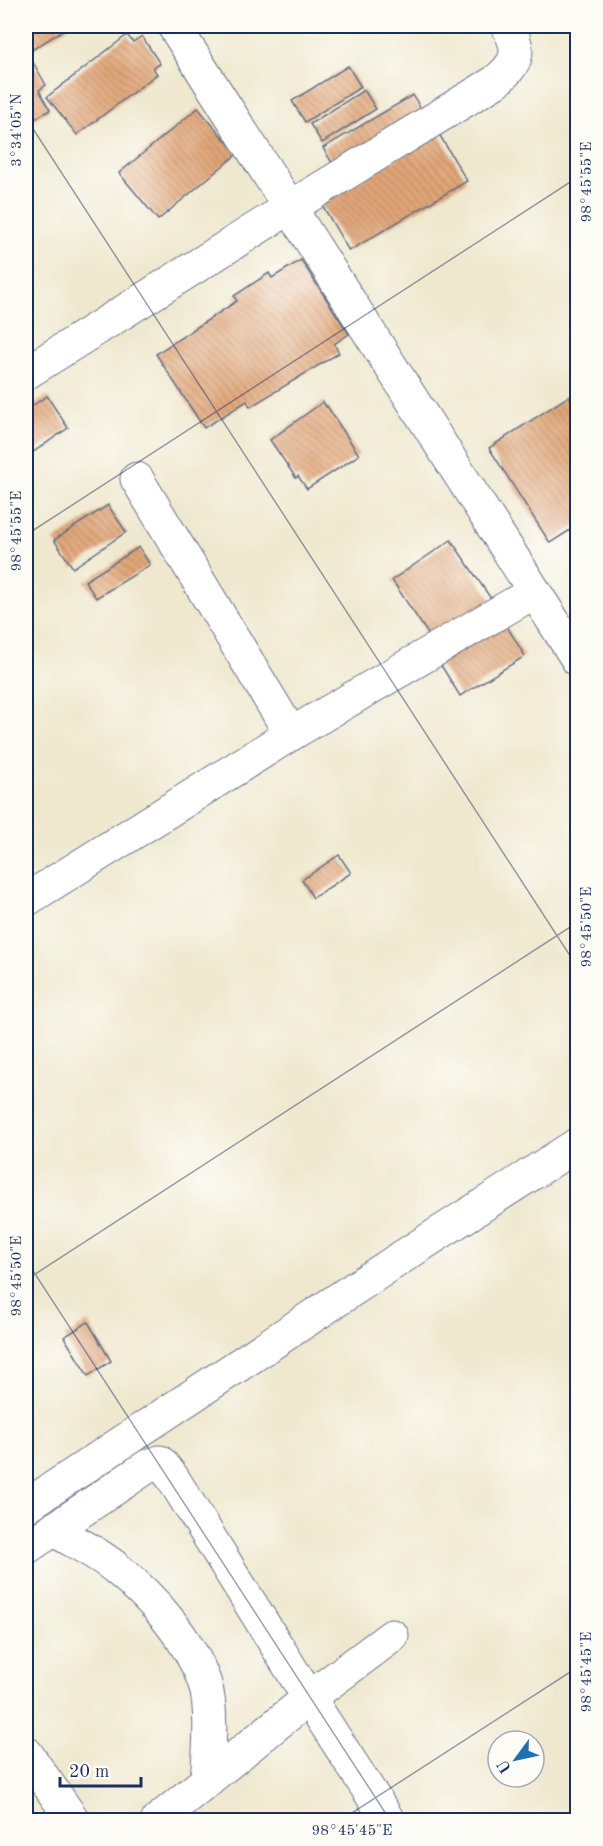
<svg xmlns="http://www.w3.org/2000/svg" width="603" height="1846" font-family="'Old Standard TT',serif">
	<defs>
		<pattern id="building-back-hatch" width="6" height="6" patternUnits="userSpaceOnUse" patternTransform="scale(1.5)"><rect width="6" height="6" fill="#e2a678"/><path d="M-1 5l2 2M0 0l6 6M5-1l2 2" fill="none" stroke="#b68866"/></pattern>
	</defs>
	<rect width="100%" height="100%" fill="#fdfcf7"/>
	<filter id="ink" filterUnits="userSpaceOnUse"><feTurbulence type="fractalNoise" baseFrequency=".0167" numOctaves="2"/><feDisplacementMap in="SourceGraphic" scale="12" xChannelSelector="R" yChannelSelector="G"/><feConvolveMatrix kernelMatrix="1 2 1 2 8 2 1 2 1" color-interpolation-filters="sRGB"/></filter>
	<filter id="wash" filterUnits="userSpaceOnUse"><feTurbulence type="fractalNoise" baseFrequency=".008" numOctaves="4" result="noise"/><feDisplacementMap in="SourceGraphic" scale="24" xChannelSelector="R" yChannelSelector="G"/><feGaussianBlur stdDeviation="1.35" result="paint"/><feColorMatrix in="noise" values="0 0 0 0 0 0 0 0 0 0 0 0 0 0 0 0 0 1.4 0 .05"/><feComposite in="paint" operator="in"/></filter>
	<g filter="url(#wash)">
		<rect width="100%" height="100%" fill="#efe8cf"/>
		<g id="blocks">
			<!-- building -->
			<g fill="url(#building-back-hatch)">
				<path d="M 26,26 L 70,26 L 32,50 L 26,39 Z"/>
				<path d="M 127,35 L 133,42 L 142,36 L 160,64 L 153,68 L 157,74 L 77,135 L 47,97 Z"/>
				<path d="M 26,50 L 46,85 L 39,90 L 50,110 L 26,124 Z"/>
				<path d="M 348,66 L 361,87 L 305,122 L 292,101 Z"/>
				<path d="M 364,90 L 376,109 L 322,143 L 310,124 Z"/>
				<path d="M 413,95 L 426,118 L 337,171 L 323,148 Z"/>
				<path d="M 198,108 L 237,154 L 158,220 L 119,173 Z"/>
				<path d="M 439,134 L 467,181 L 349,251 L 321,203 Z"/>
				<path d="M 301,260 L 349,334 L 334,344 L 339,353 L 250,407 L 247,401 L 204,428 L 156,354 L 237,301 L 234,296 L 269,273 L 272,278 Z"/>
				<path d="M 47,396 L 68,428 L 26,457 L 26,410 Z"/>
				<path d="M 569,396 L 578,409 L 578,525 L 550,543 L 489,448 Z"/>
				<path d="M 323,402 L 326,407 L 327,406 L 359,455 L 307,489 L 298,476 L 296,478 L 270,440 Z"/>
				<path d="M 108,505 L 126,532 L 73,568 L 54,540 Z"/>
				<path d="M 451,540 L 496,606 L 436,646 L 392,580 Z"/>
				<path d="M 139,547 L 150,565 L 96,598 L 85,581 Z"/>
				<path d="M 500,615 L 525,656 L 460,696 L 434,654 Z"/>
				<path d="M 339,855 L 351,873 L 313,898 L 302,880 Z"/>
				<path d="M 88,1322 L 111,1361 L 88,1376 L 64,1337 Z"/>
			</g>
		</g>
	</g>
	<g filter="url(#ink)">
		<use href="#blocks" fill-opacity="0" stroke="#657086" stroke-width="1.5"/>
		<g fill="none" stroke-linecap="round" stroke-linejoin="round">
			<!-- minor casing -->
			<g stroke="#657086" stroke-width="35">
				<g id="minor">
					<path d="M 174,26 L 578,660"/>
					<path d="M 26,373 L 289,208 L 495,82 C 517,64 523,51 507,26"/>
					<path d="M 137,479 L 291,734"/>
					<path d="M 26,900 L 291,734 L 534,592"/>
					<path d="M 26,1506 L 399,1259 L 578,1144"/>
					<path d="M 53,1529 C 74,1542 98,1553 116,1568 C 152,1597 190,1639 205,1684 C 213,1710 209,1753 207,1781"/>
					<path d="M 26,1548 L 148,1466 L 160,1462 L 172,1477 L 309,1698 L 388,1820"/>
					<path d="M 26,1753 L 73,1820"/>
					<path d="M 158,1820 L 309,1698 L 392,1636"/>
				</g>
			</g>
			<!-- minor -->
			<use href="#minor" stroke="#fff" stroke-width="33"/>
		</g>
	</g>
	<!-- ticks -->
	<path fill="none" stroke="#1b2f5e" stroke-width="1.5" stroke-opacity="0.45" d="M 26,118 L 578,968M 26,535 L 578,177M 26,1260 L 390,1820M 26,1280 L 578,922M 341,1820 L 578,1667"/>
	<!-- margin -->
	<rect width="603" height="1846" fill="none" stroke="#fdfcf7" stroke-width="66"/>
	<!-- north arrow -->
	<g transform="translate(516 1759) rotate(237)"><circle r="28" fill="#fdfcf7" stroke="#a3aaba" stroke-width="1.5"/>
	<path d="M0-4.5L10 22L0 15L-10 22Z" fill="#1f6fb2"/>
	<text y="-9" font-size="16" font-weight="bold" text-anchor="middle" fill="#1b2f5e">U</text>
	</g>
	<!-- scale -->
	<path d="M60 1777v9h81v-9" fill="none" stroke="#1b2f5e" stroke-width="3"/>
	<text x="69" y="1777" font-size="18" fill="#1b2f5e" stroke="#fdfcf7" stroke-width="4.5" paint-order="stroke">20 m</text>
	<rect x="33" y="33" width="537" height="1780" fill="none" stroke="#1b2f5e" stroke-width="2"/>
	<g font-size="15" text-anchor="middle" fill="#1b2f5e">
		<text transform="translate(16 130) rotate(-90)" y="5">3°34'05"N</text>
		<text transform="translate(586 182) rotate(-90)" y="5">98°45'55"E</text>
		<text transform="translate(16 531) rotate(-90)" y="5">98°45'55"E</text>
		<text transform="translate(586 927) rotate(-90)" y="5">98°45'50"E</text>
		<text transform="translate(16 1276) rotate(-90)" y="5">98°45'50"E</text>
		<text transform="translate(586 1672) rotate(-90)" y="5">98°45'45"E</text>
		<text x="352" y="1835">98°45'45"E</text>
	</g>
</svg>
